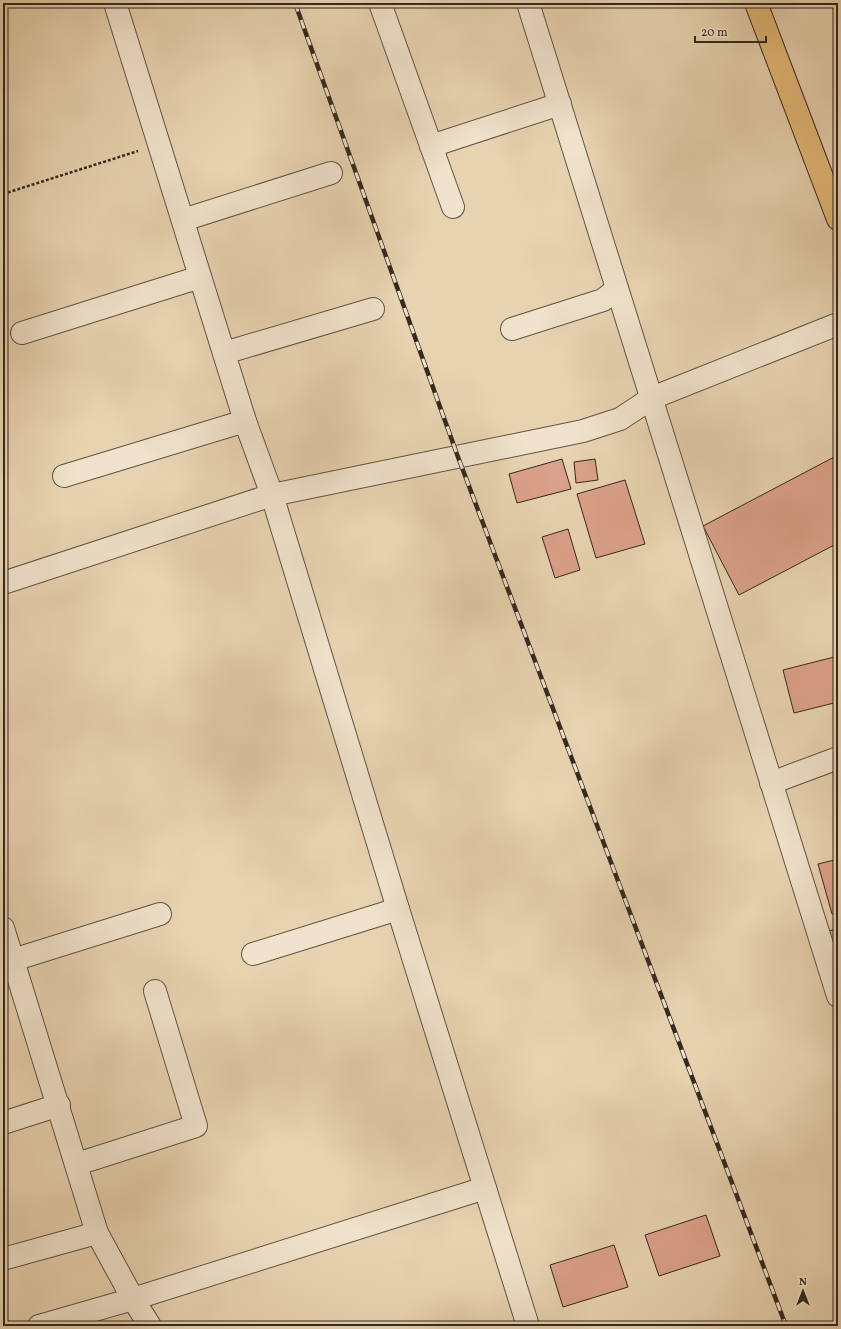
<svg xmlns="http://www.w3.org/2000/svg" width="841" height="1329" font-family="Vollkorn,serif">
	<rect width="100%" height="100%" fill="#e8d3b0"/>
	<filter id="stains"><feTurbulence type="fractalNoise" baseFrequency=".005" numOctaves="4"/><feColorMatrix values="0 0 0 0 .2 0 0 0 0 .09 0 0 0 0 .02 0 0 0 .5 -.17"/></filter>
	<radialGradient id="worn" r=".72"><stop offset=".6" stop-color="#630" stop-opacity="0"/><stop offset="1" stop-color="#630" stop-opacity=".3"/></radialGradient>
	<!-- building -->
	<g fill="#dca18a" stroke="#332920">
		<path d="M 838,455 L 838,543 L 739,595 L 703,526 Z"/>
		<path d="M 562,459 L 571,489 L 517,503 L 509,474 Z"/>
		<path d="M 595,459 L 598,480 L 576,483 L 574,462 Z"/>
		<path d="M 625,480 L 645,544 L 596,558 L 577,494 Z"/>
		<path d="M 568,529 L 580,570 L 555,578 L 542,537 Z"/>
		<path d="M 838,656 L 838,702 L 794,713 L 783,670 Z"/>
		<path d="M 838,859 L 838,913 L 832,914 L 818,864 Z"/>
		<path d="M 838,928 L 838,962 L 829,931 Z"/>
		<path d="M 706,1215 L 720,1256 L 659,1276 L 645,1235 Z"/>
		<path d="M 614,1245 L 628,1287 L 563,1307 L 550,1265 Z"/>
	</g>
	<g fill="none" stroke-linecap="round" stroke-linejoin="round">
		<!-- minor casing -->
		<g stroke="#605444" stroke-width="24">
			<g id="minor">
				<path d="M 115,3 L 245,421 L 272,495 L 398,909 L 528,1326"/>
				<path d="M 380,3 L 453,207"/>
				<path d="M 528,3 L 838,996"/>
				<path d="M 431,146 L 560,104"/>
				<path d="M 183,220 L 331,173"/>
				<path d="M 512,329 L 603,300 L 617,289"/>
				<path d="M 22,333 L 200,277"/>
				<path d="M 224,353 L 373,309"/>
				<path d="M 64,476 L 245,421"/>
				<path d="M 3,583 L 272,495 L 583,431 L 620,419 L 652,398 L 838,324"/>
				<path d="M 771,783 L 838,758"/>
				<path d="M 3,928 L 97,1233 L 133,1299 L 150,1326"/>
				<path d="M 253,954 L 398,909"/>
				<path d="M 13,960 L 160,914"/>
				<path d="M 3,1123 L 59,1105"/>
				<path d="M 77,1164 L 196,1126 L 155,991"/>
				<path d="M 3,1259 L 97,1233"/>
				<path d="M 39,1326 L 133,1299 L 485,1188"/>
			</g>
		</g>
		<!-- highway casing -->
		<g stroke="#332920" stroke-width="24">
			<path id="highway" d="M 756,3 L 838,219"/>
		</g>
		<!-- path -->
		<path stroke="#332920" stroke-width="2.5" stroke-dasharray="3 2" stroke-linecap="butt" d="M 3,194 L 138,151"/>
		<!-- minor -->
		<use href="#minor" stroke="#f0e2cc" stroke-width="22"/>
		<!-- highway -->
		<use href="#highway" stroke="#e4ba78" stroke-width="22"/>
		<!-- rail casing -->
		<g stroke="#332920" stroke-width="4.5">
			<path id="rail" d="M 295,3 L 458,457 L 786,1326"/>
		</g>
		<!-- rail -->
		<use href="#rail" stroke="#f0e2cc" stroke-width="3" stroke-dasharray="9" stroke-linecap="butt"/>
	</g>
	<!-- margin -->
	<rect width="841" height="1329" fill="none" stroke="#e8d3b0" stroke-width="16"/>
	<rect x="4" y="4" width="833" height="1321" fill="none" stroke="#332920" stroke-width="2"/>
	<rect x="8" y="8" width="825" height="1313" fill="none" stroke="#332920"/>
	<!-- north arrow -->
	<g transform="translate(803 1291)" stroke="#f0e2cc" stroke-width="3" paint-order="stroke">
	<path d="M0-3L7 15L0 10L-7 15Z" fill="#332920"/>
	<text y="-6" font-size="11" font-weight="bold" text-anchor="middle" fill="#332920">N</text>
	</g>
	<!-- scale -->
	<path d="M695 36v6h71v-6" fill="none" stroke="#332920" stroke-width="2"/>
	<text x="701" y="36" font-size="12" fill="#332920" stroke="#f0e2cc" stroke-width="3" paint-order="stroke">20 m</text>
	<rect width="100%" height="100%" filter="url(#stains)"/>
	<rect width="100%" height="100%" fill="url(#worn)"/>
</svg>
